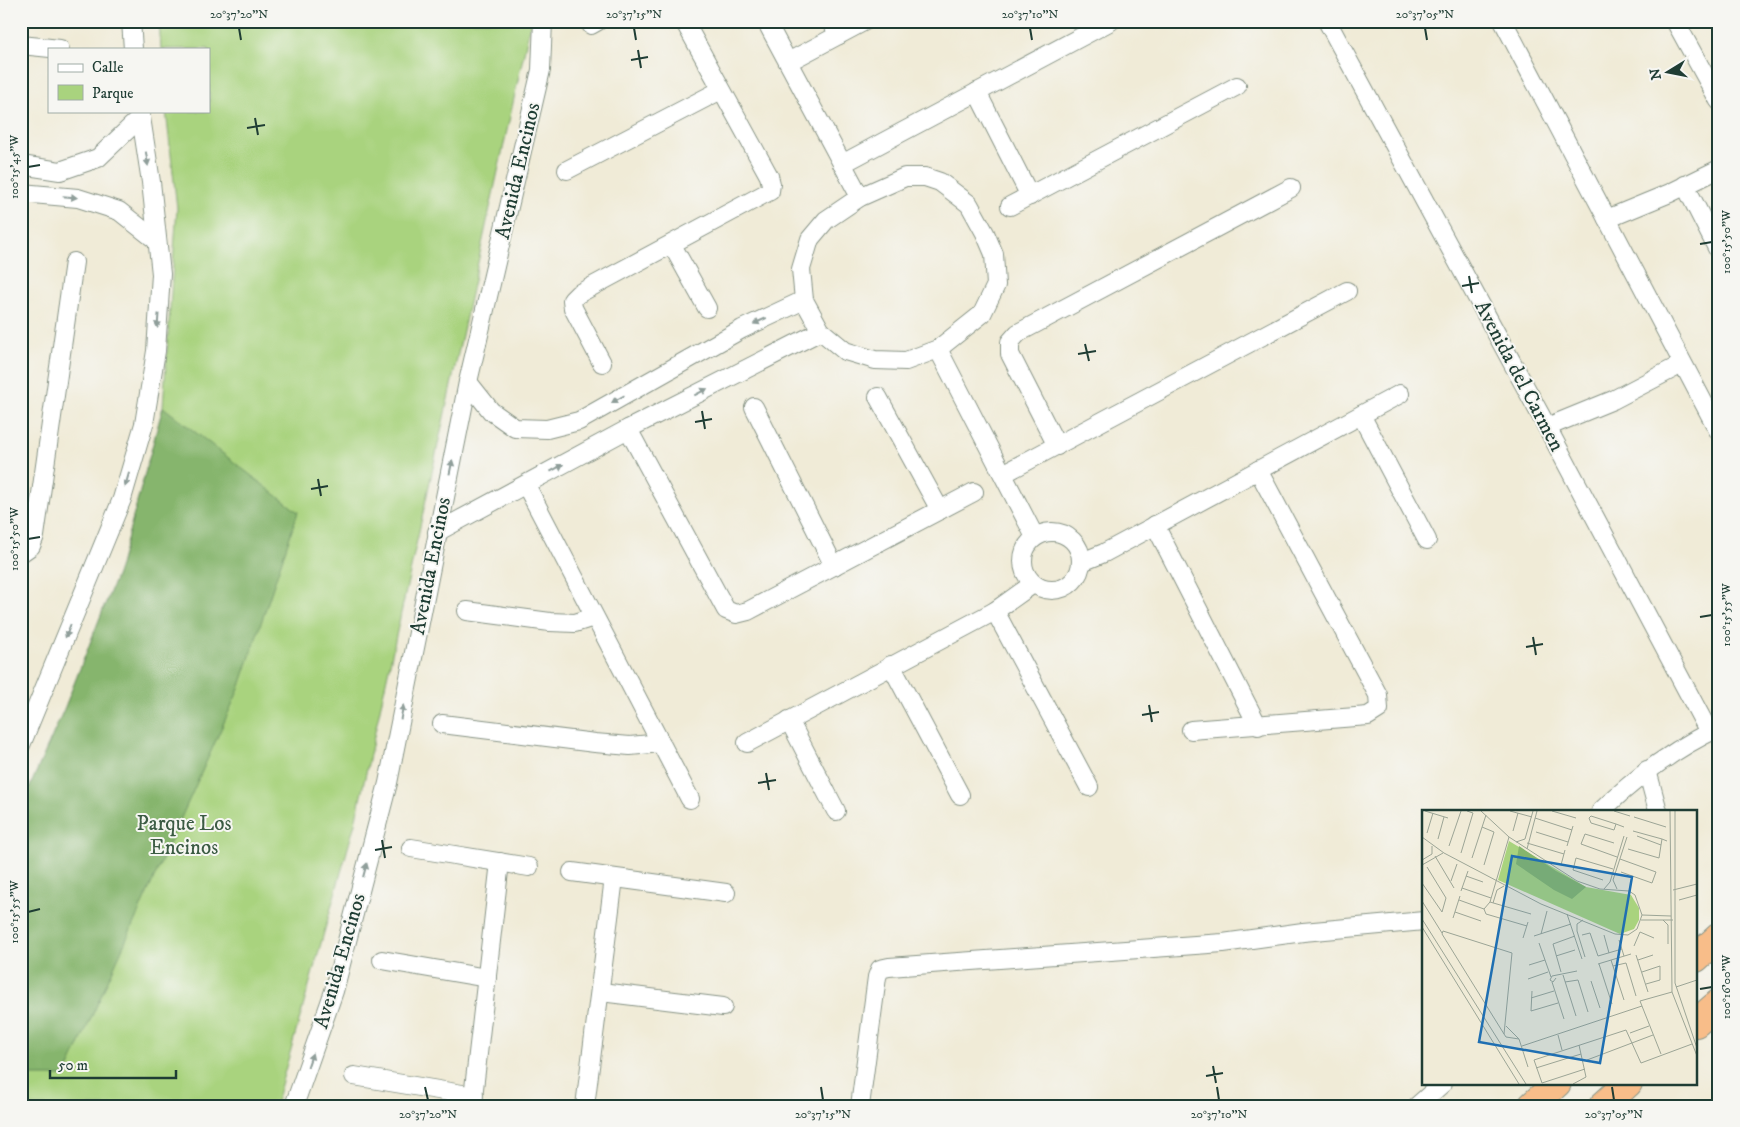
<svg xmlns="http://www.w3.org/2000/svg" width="1740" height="1127" font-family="'IM FELL DW Pica',serif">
	<rect width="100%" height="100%" fill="#f6f6f2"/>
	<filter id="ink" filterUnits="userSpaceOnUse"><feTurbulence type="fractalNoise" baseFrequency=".02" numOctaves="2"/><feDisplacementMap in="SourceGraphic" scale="10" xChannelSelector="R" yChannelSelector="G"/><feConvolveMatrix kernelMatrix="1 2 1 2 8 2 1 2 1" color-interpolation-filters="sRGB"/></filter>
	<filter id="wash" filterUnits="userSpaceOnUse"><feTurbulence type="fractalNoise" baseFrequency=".0096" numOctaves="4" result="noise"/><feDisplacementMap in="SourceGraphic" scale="20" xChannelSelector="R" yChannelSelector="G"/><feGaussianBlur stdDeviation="1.12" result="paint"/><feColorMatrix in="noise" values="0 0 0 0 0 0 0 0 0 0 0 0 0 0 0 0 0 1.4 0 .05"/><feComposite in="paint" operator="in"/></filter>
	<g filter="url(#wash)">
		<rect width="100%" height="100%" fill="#f0ebd7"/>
		<!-- green -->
		<path fill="#a9d37e" stroke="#648859" d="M 159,21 L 531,21 L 355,823 L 275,1106 L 21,1106 L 21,807 L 65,707 L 119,569 L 163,407 L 177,208 L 166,111 L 209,111 L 209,49 L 161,49 Z"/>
		<!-- forest -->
		<path fill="#86b56d" stroke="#527950" d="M 163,407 L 298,512 L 239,689 L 65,1076 L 21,1076 L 21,807 L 65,707 L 119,569 Z"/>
	</g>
	<g filter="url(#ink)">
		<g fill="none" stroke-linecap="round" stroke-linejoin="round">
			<!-- street casing -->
			<g stroke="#889486" stroke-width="20">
				<g id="street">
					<path d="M 131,21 L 133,49"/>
					<path d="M 766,21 L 860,197"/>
					<path d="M 831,21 L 839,35"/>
					<path d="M 1327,21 L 1547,427 L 1709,732"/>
					<path d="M 1503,21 L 1719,432"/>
					<path d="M 1675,21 L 1719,101"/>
					<path d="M 591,25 L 598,21"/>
					<path d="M 21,45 L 60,49"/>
					<path d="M 788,62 L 865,21"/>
					<path d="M 977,92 L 1030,196"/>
					<path d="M 842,164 L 1111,21"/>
					<path d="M 21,165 L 60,171 L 98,158 L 140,118"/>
					<path d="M 567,170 L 721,90"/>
					<path d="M 905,177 L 925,177 L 940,182 L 969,204 L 985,233 L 994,254 L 996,285 L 982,314 L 938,349 L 906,361 L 875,360 L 845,351 L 821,331 L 804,300 L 801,269 L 810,239 L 826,220 L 860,197 Z"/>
					<path d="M 1685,185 L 1719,252"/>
					<path d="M 21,193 L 78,198 L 119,211 L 157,241"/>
					<path d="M 1010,206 L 1237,86"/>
					<path d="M 1607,219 L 1670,193 L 1719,169"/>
					<path d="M 672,245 L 707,308"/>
					<path d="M 938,349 L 1035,537"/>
					<path d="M 602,363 L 573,308 L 572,300 L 578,294 L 770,191 L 771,184 L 769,176 L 684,21"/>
					<path d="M 468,382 L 491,411 L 515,428 L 547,429 L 579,421 L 742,329 L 804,300"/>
					<path d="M 878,397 L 940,510"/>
					<path d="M 754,407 L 834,566"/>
					<path d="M 1361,415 L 1427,540"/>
					<path d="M 1547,427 L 1613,400 L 1682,364"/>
					<path d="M 628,429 L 726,610 L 736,614 L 748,611 L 974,492"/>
					<path d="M 1057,446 L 1010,354 L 1010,342 L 1018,333 L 1291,188"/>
					<path d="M 1003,474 L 1347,291"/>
					<path d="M 526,485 L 690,799"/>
					<path d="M 1155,525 L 1258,726"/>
					<circle cx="1052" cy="561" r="29"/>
					<path d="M 437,532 L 628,429 L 821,331"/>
					<path d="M 21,553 L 31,546 L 35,536 L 74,262"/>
					<path d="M 1082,562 L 1104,553 L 1400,394"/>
					<path d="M 467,611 L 550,622 L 575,623 L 594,617"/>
					<path d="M 995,611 L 1089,787"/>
					<path d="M 891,665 L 960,795"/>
					<path d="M 789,720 L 836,811"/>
					<path d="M 442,724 L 595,743 L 630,746 L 661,743"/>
					<path d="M 1191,730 L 1368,716 L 1379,709 L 1378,695 L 1258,470"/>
					<path d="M 747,743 L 995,611 L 1033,584"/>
					<path d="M 21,745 L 122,499 L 144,424 L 156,351 L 161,274 L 151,182 L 140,111"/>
					<path d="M 1647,770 L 1658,811"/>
					<path d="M 1601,811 C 1636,777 1674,749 1718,728"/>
					<path d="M 411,848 L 529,867"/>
					<path d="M 572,872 L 726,893"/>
					<path d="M 382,960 L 487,978"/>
					<path d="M 601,992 L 723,1007"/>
					<path d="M 354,1076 L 474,1096"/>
					<path d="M 294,1106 L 334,991 L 388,783 L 468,382 L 541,70 L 543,21"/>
					<path d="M 472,1106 L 500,862"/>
					<path d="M 585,1106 L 614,878"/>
					<path d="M 860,1106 L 877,977 L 880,969 L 889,967 L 1223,943 L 1303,932 L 1424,921"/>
					<path d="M 1417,1106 L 1443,1083"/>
				</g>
			</g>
			<!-- highway casing -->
			<g stroke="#889486" stroke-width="30">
				<g id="highway">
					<path d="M 1696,958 L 1719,937"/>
					<path d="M 1696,1023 L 1719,1003"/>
					<path d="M 1532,1106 L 1557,1083"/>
					<path d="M 1603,1106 L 1628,1083"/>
				</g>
			</g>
			<!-- street -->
			<use href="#street" stroke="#fff" stroke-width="18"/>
			<!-- highway -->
			<use href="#highway" stroke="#f8bd89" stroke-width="28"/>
		</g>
		<!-- one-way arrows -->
		<defs><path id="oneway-solid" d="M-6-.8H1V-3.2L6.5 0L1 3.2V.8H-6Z" transform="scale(1.25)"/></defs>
		<g fill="#8f9e9a">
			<use href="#oneway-solid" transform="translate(147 159) rotate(81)"/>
			<use href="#oneway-solid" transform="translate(70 197) rotate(5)"/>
			<use href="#oneway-solid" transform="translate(158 321) rotate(94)"/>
			<use href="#oneway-solid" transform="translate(760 321) rotate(155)"/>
			<use href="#oneway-solid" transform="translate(701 392) rotate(-27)"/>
			<use href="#oneway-solid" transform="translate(618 399) rotate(151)"/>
			<use href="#oneway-solid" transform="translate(451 467) rotate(-78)"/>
			<use href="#oneway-solid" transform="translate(557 468) rotate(-29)"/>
			<use href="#oneway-solid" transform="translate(127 480) rotate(106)"/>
			<use href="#oneway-solid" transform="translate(68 631) rotate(112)"/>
			<use href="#oneway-solid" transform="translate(402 712) rotate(-79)"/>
			<use href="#oneway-solid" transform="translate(365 870) rotate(-75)"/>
			<use href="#oneway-solid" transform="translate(310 1060) rotate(-71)"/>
		</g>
	</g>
	<!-- ticks -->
	<path fill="none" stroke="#1f3d34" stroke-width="2" d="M 239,28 L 241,40M 634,28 L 636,40M 1030,28 L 1032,40M 1425,28 L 1427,40M 638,50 L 641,68M 631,60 L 648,57M 255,118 L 258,135M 247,128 L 265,125M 28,167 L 40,165M 1700,244 L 1712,242M 1469,276 L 1472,293M 1462,286 L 1479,283M 1085,344 L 1089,361M 1078,354 L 1096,351M 702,411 L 705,429M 695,422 L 712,419M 318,479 L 321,496M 311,489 L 328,486M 28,539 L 40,537M 1700,617 L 1712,615M 1533,637 L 1536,655M 1526,647 L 1543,644M 1149,705 L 1152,722M 1142,715 L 1159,712M 766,773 L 769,790M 758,783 L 776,780M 382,840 L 385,858M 375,850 L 392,847M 28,912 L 40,909M 1700,989 L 1712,987M 1213,1066 L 1216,1083M 1206,1076 L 1223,1073M 425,1087 L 428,1100M 821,1087 L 823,1100M 1217,1087 L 1219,1100M 1612,1087 L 1614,1100"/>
	<g text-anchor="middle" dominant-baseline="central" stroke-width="4" stroke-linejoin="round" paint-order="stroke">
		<!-- street labels -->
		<g font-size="21" fill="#1f3d34" stroke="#f6f6f2">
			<text transform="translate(518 171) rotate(-77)">Avenida Encinos</text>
			<text transform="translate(1519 376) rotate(62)">Avenida del Carmen</text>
			<text transform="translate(431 566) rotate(-79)">Avenida Encinos</text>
			<text transform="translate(340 961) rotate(-74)">Avenida Encinos</text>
		</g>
		<!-- park labels -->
		<g font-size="21" fill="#3b5b43" stroke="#f6f6f2">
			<text x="184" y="824">Parque Los<tspan x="184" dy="24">Encinos</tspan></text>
		</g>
	</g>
	<!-- overview -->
	<g transform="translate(1422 810)">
		<rect width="275" height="275" fill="#f0ebd7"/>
		<path d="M 87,31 L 164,77 L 209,85 L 217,98 L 217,110 L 212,119 L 198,124 L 76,70 Z" fill="#a9d37e"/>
		<path d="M 97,36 L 134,61 L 164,77 L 150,89 L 132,80 L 94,54 Z" fill="#86b56d"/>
		<path fill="none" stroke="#9ca596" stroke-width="1" d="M 3,1 L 26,8M 88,1 L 110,7M 130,1 L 154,8M 192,1 L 208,6M 248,1 L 250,182 L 275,246M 253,1 L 253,173 L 275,238M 212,7 L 244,17M 113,8 L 150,20M 194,14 L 192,20 L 169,13 L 167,8 L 169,6 L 194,14 L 202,17M 60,17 L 72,22 L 62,55M 91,21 L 96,3M 211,21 L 240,29M 114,22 L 146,32M 5,23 L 11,3M 215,26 L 239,35 L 240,29 L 245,31M 0,27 L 22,43 L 119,94 L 193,124 L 206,125 L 215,119 L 220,105 L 213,85 L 207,81 L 178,79 L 155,71 L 87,27 L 59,1M 16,29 L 22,7M 94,32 L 103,29 L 111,1M 105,33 L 142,44M 192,33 L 163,24 L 159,34 L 195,47M 27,36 L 39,1M 145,36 L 151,16M 105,39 L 115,1M 206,39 L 237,48 L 239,35M 39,43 L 51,3 L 45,1M 13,46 L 32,78M 50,48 L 64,5M 198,49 L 234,62 L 230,73 L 199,62M 0,50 L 10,44 L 10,36M 0,55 L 21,43M 139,55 L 143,40M 44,66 L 61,72M 181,70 L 151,60 L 154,48 L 191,59M 29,71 L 35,54M 0,73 L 20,102 L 24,88 L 5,57M 40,78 L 69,88M 182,79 L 188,72 L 202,26M 195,79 L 191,70 L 205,27M 251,80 L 275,74M 39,81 L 46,61M 37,90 L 62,99 L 64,104 L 105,116M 257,90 L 275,85M 0,91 L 20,123M 68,92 L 87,27M 71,93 L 75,80 L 82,76M 62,99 L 68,92 L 109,104M 33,102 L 59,111M 145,104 L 160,149M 220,105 L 249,106M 31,108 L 38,86M 0,109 L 104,274M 161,110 L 155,114 L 155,121 L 163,147M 219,110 L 251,110M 241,110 L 246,115 L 246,134M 0,117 L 97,274M 119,124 L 125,101M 160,125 L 168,123 L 176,146 L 200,139M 182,125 L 187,143M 112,126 L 149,114M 101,128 L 106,112M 197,130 L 202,146M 117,133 L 129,167M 212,136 L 218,122 L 232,128M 214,145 L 226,182M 134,146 L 153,140M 189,150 L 202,190M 216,150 L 231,145M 176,154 L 209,144M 177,154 L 190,194M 107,155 L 123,150M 191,156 L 204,153 L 214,186M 139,162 L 131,134 L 153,126M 220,162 L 238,156 L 238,170 L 224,174M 141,165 L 154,206M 134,168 L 131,172 L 128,170 L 130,166 L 155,161M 106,169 L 126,162M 169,171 L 178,198M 130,172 L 142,209M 143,172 L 156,170 L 166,202M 254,177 L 275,170M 110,181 L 109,201 L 136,193M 109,188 L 132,181M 84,216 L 97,229 L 106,257M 208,223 L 227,216M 82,224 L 90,143 L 21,121 L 20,124 L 82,224 L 84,227 L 97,229M 136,225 L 140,240M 100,236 L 220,196M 239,244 L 218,191 L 250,182M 165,250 L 231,225M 114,258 L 159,244M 163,259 L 120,273 L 112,250 L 204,220 L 219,253 L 270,234M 151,274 L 164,267 L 157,235"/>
		<path fill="#1f6fb2" fill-opacity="0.15" stroke="#1f6fb2" stroke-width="2.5" d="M 90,46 L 210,67 L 178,253 L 57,232 Z"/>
		<rect width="275" height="275" fill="none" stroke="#1f3d34" stroke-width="2.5"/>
	</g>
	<!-- margin -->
	<rect width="1740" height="1127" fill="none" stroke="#f6f6f2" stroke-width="55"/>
	<!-- legend -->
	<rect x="48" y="48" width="162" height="65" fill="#f6f6f2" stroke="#a0aca6"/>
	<rect x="58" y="64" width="25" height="8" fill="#ffffff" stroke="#a0aca6"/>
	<text x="92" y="72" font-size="15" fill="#1f3d34">Calle</text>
	<rect x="58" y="85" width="25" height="15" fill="#a9d37e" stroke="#a0aca6"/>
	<text x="92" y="98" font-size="15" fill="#1f3d34">Parque</text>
	<!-- north arrow -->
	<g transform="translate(1668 72) rotate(260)" stroke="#f6f6f2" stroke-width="4" paint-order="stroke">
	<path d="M0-4L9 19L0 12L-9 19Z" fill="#1f3d34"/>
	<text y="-8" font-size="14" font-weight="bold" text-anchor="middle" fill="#1f3d34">N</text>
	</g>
	<!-- scale -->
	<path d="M50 1070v8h126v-8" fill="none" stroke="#1f3d34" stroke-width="2.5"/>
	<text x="58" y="1070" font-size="15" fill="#1f3d34" stroke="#f6f6f2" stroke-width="4" paint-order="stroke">50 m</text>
	<rect x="28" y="28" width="1684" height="1072" fill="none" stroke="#1f3d34" stroke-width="2"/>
	<g font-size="12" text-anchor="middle" fill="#1f3d34">
		<text x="239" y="18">20°37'20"N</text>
		<text x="634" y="18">20°37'15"N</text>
		<text x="1030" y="18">20°37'10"N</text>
		<text x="1425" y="18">20°37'05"N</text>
		<text transform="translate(14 167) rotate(-90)" y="4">100°15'45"W</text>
		<text transform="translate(1726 242) rotate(-90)" y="4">100°15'50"W</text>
		<text transform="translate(14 539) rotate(-90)" y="4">100°15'50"W</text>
		<text transform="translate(1726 615) rotate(-90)" y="4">100°15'55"W</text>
		<text transform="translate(14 912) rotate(-90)" y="4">100°15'55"W</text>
		<text transform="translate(1726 987) rotate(-90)" y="4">100°16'00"W</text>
		<text x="428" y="1118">20°37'20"N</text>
		<text x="823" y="1118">20°37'15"N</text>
		<text x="1219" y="1118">20°37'10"N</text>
		<text x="1614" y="1118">20°37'05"N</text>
	</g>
</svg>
